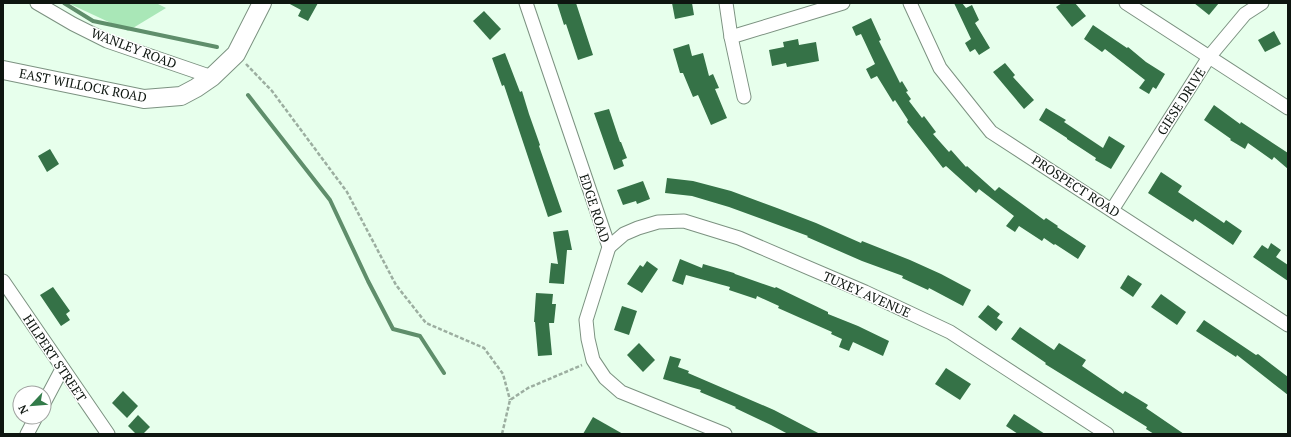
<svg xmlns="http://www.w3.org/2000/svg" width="1291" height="437" font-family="'PT Serif',serif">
	<rect width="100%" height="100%" fill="#e7ffec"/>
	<!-- green -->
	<path fill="#a9e7b7" d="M 68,3 L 156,3 L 166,8 L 128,31 Z"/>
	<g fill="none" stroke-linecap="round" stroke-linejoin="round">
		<!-- stream -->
		<g stroke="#5f8e6b" stroke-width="4">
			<path d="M 64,3 L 93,21 L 217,47"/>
			<path d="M 248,95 L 330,200 L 368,281 L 393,329 L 420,336 L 444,373"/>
		</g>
	</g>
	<!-- building -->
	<g fill="#357247">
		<path d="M 288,3 L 318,3 L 308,21 L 298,16 L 301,10 Z"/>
		<path d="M 557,3 L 576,3 L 593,55 L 578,60 L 566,24 L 564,25 Z"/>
		<path d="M 672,3 L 692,3 L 694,15 L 675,19 Z"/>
		<path d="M 954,3 L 962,3 L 966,8 L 972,5 L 979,20 L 975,23 L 990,48 L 979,55 L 975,49 L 970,52 L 965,43 L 971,39 Z"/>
		<path d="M 1062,3 L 1075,3 L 1086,16 L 1072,27 L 1056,7 Z"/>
		<path d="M 1194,3 L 1219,3 L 1209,15 Z"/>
		<path d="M 484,11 L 501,29 L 490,40 L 473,21 Z"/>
		<path d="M 871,18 L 881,40 L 879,41 L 900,83 L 902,81 L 908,91 L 906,92 L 911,99 L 909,101 L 922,118 L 924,116 L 936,132 L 933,134 L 949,152 L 951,150 L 966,167 L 967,166 L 995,191 L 999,187 L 1044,220 L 1046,218 L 1058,226 L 1057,227 L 1086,246 L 1078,259 L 1055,244 L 1054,245 L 1044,238 L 1042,241 L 1019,226 L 1015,232 L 1006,226 L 1014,216 L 979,189 L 976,193 L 946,166 L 943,168 L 907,122 L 908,120 L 895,100 L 893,102 L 877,76 L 871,79 L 866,69 L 875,64 L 861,34 L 856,36 L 852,27 Z"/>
		<path d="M 1093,25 L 1127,48 L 1128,47 L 1146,62 L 1165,74 L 1156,89 L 1153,87 L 1149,94 L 1139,88 L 1145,80 L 1105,49 L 1102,52 L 1084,39 Z"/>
		<path d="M 1274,31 L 1281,44 L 1265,52 L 1258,40 Z"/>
		<path d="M 798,39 L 799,45 L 816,42 L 819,61 L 787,67 L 786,63 L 772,66 L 769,50 L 784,47 L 783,42 Z"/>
		<path d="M 689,44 L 692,56 L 703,53 L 709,76 L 713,74 L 719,88 L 715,89 L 727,118 L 711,125 L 698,95 L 693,97 L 683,73 L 680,73 L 673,49 Z"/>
		<path d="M 505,53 L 520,92 L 522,91 L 529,114 L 540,145 L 539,146 L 562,212 L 548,217 L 504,85 L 502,86 L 492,58 Z"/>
		<path d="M 1005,63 L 1015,75 L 1013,77 L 1034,100 L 1024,109 L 993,72 Z"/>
		<path d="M 1214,105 L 1240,124 L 1241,122 L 1288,153 L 1288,169 L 1274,157 L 1272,160 L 1248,143 L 1245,149 L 1230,140 L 1231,139 L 1204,120 Z"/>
		<path d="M 1046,108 L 1066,120 L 1064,122 L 1103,148 L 1109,136 L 1125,146 L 1111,169 L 1095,160 L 1096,158 L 1067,139 L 1067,138 L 1039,120 Z"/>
		<path d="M 609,109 L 620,142 L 621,142 L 627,158 L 622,160 L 624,166 L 614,170 L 594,113 Z"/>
		<path d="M 50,149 L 59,164 L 47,172 L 38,156 Z"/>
		<path d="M 1161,172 L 1182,186 L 1178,192 L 1224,223 L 1226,220 L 1242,231 L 1233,245 L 1195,219 L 1193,222 L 1148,193 Z"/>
		<path d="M 667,178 L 693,181 L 731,191 L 777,208 L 816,223 L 861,243 L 862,241 L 910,260 L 941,274 L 971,290 L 963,306 L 929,288 L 928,290 L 902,278 L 903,276 L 862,261 L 807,237 L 808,236 L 729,207 L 692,196 L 665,193 Z"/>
		<path d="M 643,181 L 650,199 L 637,204 L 636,201 L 623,205 L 617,190 Z"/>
		<path d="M 568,230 L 572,250 L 567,250 L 564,284 L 549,283 L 551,263 L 558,264 L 553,232 Z"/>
		<path d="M 1271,243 L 1281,250 L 1276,257 L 1288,265 L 1288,281 L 1253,257 L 1262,245 L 1268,249 Z"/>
		<path d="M 680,259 L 702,268 L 703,264 L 734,273 L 735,274 L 775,288 L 776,287 L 828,312 L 828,314 L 858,326 L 889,341 L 883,356 L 853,342 L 849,351 L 839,347 L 842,339 L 831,334 L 832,332 L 778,308 L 779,306 L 757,296 L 756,299 L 729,290 L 730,287 L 686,275 L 683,285 L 672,281 Z"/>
		<path d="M 647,261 L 658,269 L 642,293 L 627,284 L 640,265 L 643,267 Z"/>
		<path d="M 1128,275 L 1142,284 L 1133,297 L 1120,288 Z"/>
		<path d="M 53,287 L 70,311 L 66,314 L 70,320 L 61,326 L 40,295 Z"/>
		<path d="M 536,293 L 553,294 L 552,304 L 556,304 L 554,323 L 549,323 L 552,355 L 538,356 L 535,322 L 534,322 Z"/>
		<path d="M 1161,294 L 1186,312 L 1177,325 L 1151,307 Z"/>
		<path d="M 988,305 L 1000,314 L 997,318 L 1003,322 L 996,331 L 978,317 Z"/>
		<path d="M 622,306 L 637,311 L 629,335 L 614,330 Z"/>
		<path d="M 1204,320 L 1256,355 L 1258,354 L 1288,377 L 1288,395 L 1237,355 L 1236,357 L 1196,331 Z"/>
		<path d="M 1020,327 L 1054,350 L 1059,343 L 1086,360 L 1082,366 L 1123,394 L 1125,391 L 1148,405 L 1146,408 L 1184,434 L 1154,434 L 1146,429 L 1147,427 L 1045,364 L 1046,363 L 1011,339 Z"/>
		<path d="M 639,343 L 655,360 L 643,372 L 627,355 Z"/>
		<path d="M 670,356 L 681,359 L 678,367 L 689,371 L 688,373 L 774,410 L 820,434 L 788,434 L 771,425 L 735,408 L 736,407 L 700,392 L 701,390 L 663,379 Z"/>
		<path d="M 946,368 L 971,384 L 960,400 L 935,384 Z"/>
		<path d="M 123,391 L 138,406 L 127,418 L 112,403 Z"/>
		<path d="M 1014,414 L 1045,434 L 1018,434 L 1006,426 Z"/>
		<path d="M 138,415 L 150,427 L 143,434 L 136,434 L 128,426 Z"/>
		<path d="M 593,417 L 623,434 L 583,434 Z"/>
	</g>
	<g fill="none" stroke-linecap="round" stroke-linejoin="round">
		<!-- street casing -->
		<g stroke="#7c9281" stroke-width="15">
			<g id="street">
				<path d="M 37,3 L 73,24 L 107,41 L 212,77"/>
				<path d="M 526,3 L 609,247 L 586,320 L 588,339 L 593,360 L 605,378 L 621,392 L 725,434"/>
				<path d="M 726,3 L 731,37 L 744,97"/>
				<path d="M 910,3 L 940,68 L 991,132 L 1288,325"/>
				<path d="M 1126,3 L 1288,108"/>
				<path d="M 731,37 L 843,3"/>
				<path d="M 1112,210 L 1209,57 L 1245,14 L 1262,3"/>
				<path d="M 609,247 L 624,234 L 638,228 L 658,222 L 684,221 L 739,238 L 865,292 L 950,332 L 1107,434"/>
				<path d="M 3,281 L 108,434"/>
				<path d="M 44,403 L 62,369"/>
				<path d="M 27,434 L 36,417"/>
			</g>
		</g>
		<!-- secondary casing -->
		<g stroke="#7c9281" stroke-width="20">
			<path id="secondary" d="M 3,70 L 144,99 L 181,96 L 196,88 L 212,77 L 236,54 L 262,3"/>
		</g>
		<!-- path -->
		<g stroke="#9caea0" stroke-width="2.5" stroke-dasharray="4 2" stroke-linecap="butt">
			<path d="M 246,64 L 272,91 L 347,192 L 396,285 L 426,323 L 484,348 L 503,374 L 510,400"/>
			<path d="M 502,434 L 510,400 L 528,388 L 582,365"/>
		</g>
		<!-- street -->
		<use href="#street" stroke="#fff" stroke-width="13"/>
		<!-- secondary -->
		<use href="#secondary" stroke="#fff" stroke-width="18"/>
	</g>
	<g text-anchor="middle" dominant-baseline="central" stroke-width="3" stroke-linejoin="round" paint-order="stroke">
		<!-- street labels -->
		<g font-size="13" fill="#0e1610" stroke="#fff">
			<text transform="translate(134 48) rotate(21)">WANLEY ROAD</text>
			<text transform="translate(83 85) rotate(11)">EAST WILLOCK ROAD</text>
			<text transform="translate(1181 101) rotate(-57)">GIESE DRIVE</text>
			<text transform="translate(1076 186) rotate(33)">PROSPECT ROAD</text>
			<text transform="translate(595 208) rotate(72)">EDGE ROAD</text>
			<text transform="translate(867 294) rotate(24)">TUXEY AVENUE</text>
			<text transform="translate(55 358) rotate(56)">HILPERT STREET</text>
		</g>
	</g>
	<!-- border -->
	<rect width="1291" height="437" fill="none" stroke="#0e1610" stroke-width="8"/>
	<!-- north arrow -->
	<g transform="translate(32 405) rotate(244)"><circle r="19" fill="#ffffff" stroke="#9fa29f"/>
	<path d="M0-3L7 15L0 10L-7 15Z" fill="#327b49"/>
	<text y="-6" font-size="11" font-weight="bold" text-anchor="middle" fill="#0e1610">N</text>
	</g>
</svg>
